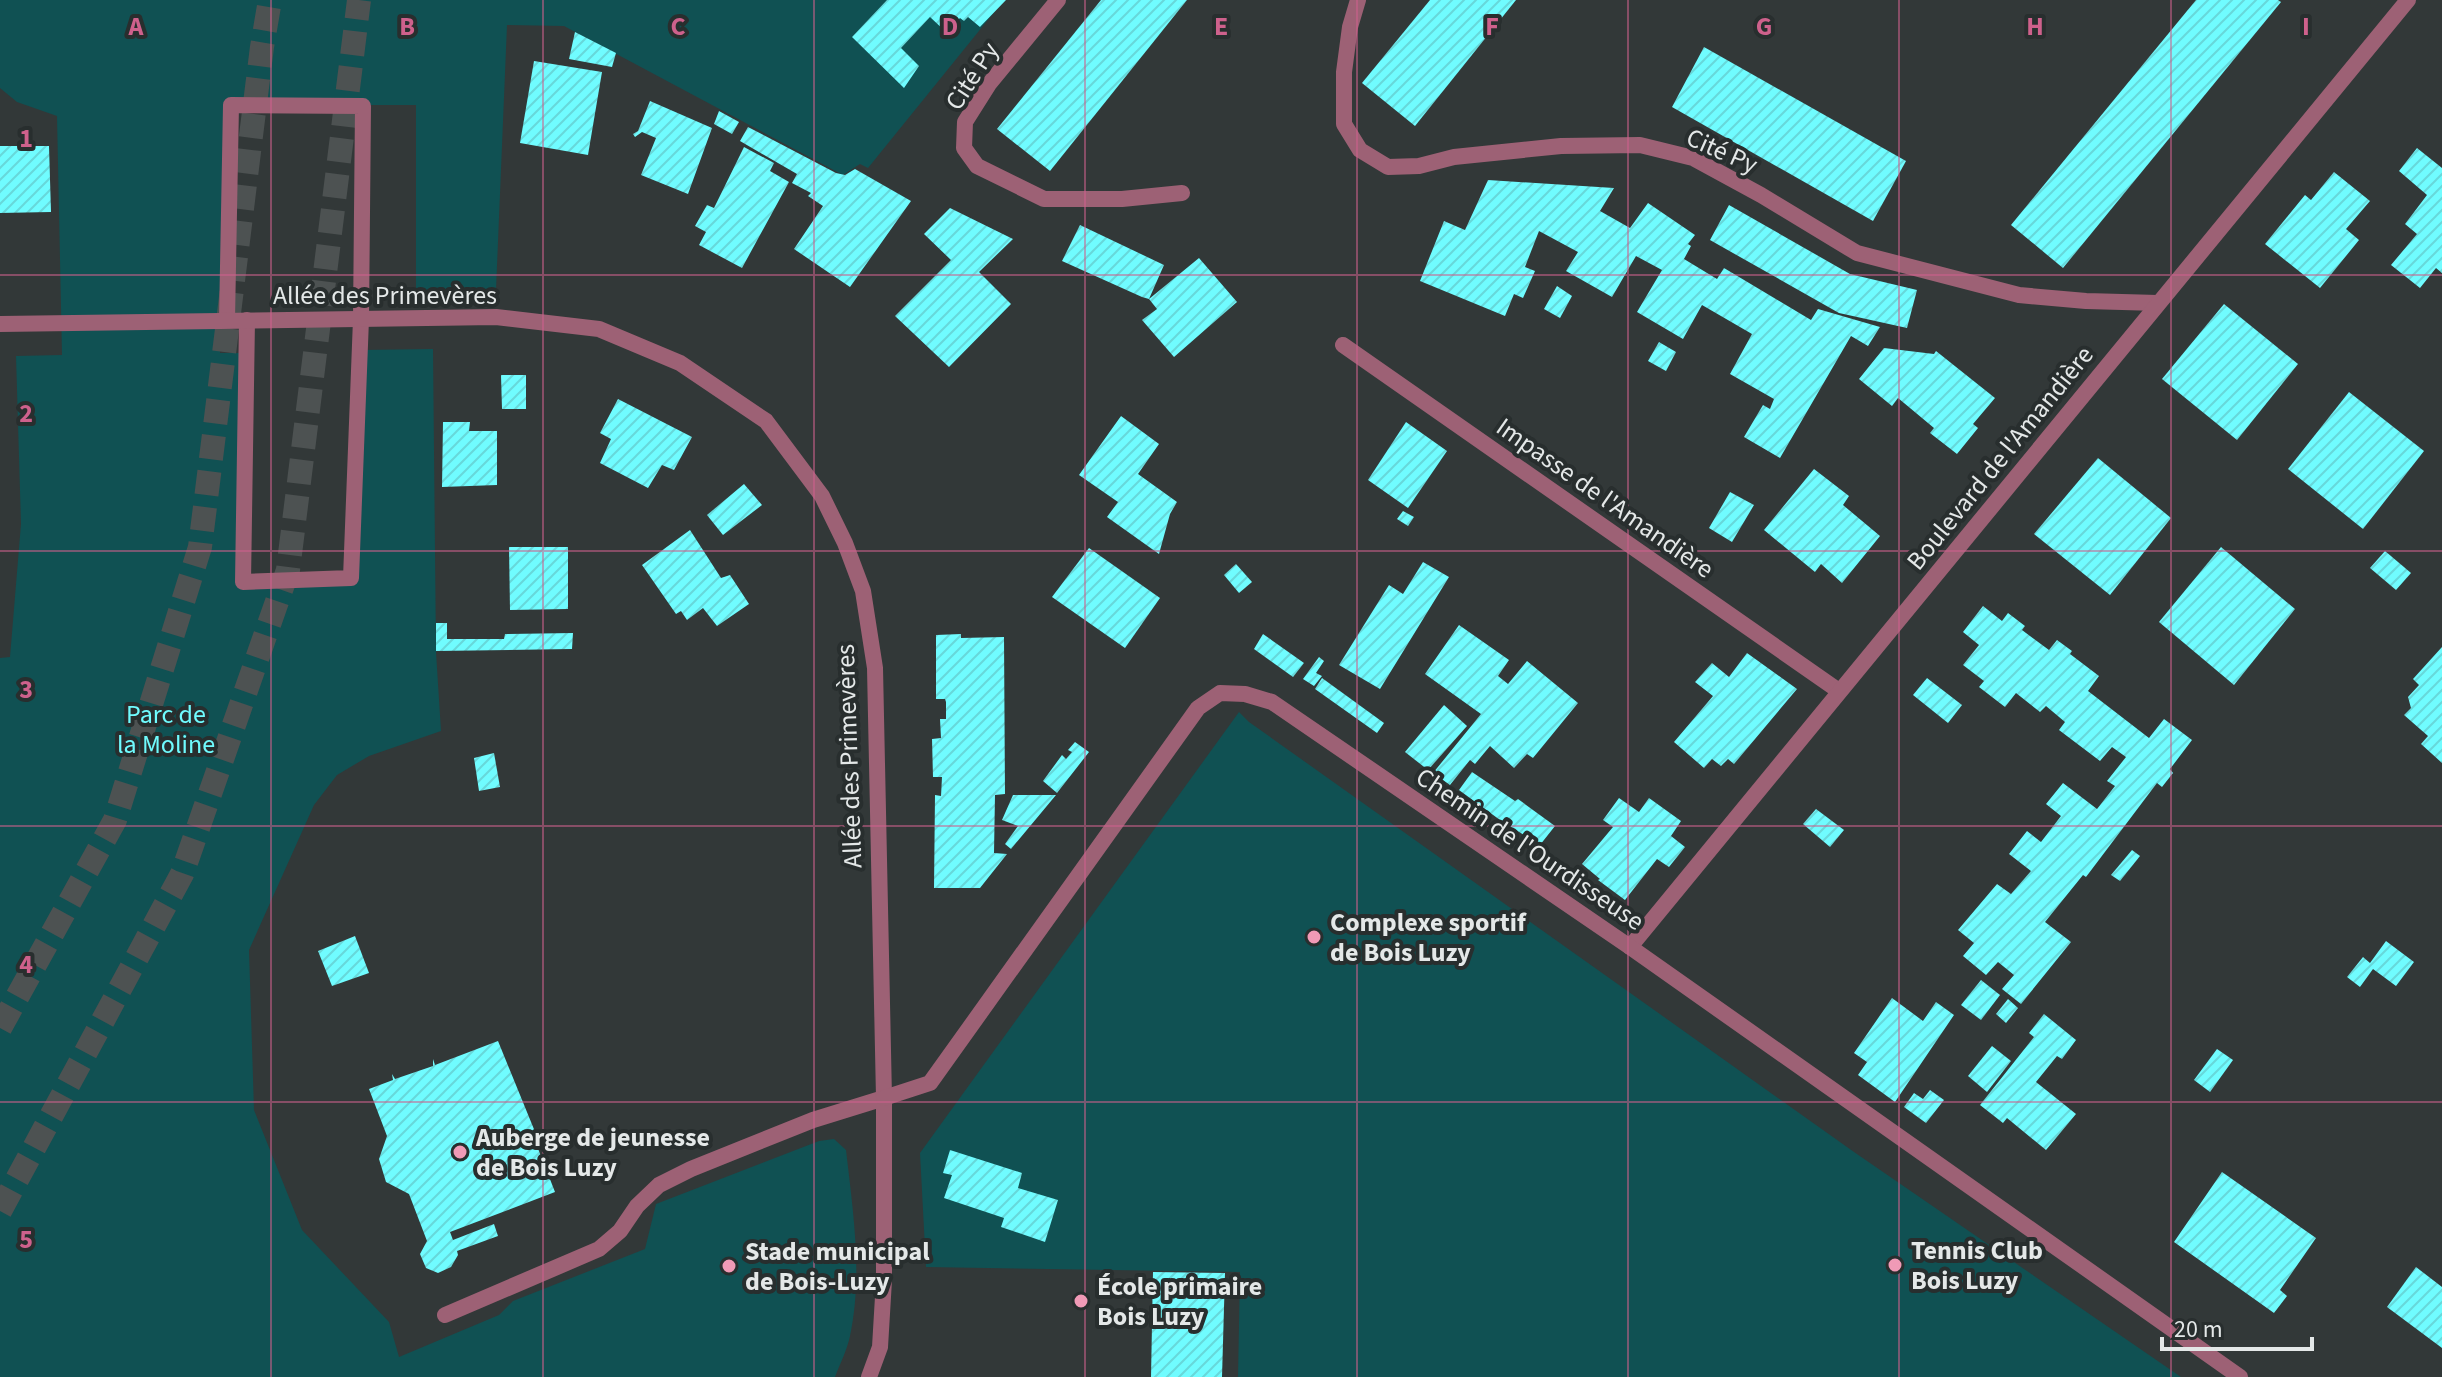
<svg xmlns="http://www.w3.org/2000/svg" width="2442" height="1377" font-family="'Source Sans 3',sans-serif">
	<defs>
		<pattern id="building-hatch" width="6" height="6" patternUnits="userSpaceOnUse" patternTransform="scale(2)"><rect width="6" height="6" fill="#70fcff"/><path d="M-1 1l2-2M0 6l6-6M5 7l2-2" fill="none" stroke="#67d8da"/></pattern>
	</defs>
	<rect width="100%" height="100%" fill="#323838"/>
	<!-- green -->
	<g fill="#105153">
		<path d="M 0,0 L 1004,0 L 868,168 L 860,164 L 843,175 L 564,26 L 507,25 L 496,290 L 416,292 L 416,105 L 231,105 L 220,353 L 247,353 L 244,582 L 352,579 L 361,350 L 433,349 L 436,652 L 441,731 L 369,756 L 337,775 L 314,805 L 249,950 L 254,1110 L 302,1230 L 389,1322 L 399,1357 L 499,1315 L 513,1301 L 645,1249 L 656,1204 L 819,1141 L 834,1139 L 846,1150 C 853,1211 863,1275 850,1336 C 847,1350 840,1364 835,1377 L 0,1377 L 0,658 L 10,657 L 21,524 L 16,356 L 62,355 L 57,116 L 17,102 L 0,88 Z"/>
		<path d="M 1239,712 L 1249,722 L 1854,1152 L 2181,1377 L 1238,1377 L 1240,1272 L 926,1267 L 920,1153 Z"/>
	</g>
	<!-- building -->
	<g fill="url(#building-hatch)">
		<path d="M 887,0 L 1006,0 L 980,27 L 968,17 L 964,21 L 960,18 L 946,32 L 930,17 L 901,48 L 919,66 L 904,88 L 852,37 Z"/>
		<path d="M 1101,0 L 1187,0 L 1050,171 L 997,129 Z"/>
		<path d="M 1430,0 L 1516,0 L 1415,126 L 1362,83 Z"/>
		<path d="M 2196,0 L 2278,0 L 2281,2 L 2063,268 L 2011,225 Z"/>
		<path d="M 575,32 L 616,53 L 612,67 L 569,59 Z"/>
		<path d="M 1704,47 L 1906,161 L 1873,221 L 1672,107 Z"/>
		<path d="M 534,61 L 602,72 L 588,155 L 520,143 Z"/>
		<path d="M 650,101 L 712,128 L 688,194 L 641,175 L 656,138 L 642,132 L 635,137 L 633,134 L 638,131 Z"/>
		<path d="M 719,111 L 739,122 L 732,134 L 714,124 Z"/>
		<path d="M 748,127 L 836,173 L 845,175 L 855,169 L 911,201 L 850,287 L 794,249 L 823,206 L 808,196 L 811,193 L 792,183 L 797,174 L 740,141 Z"/>
		<path d="M 0,146 L 49,146 L 51,212 L 0,213 Z"/>
		<path d="M 744,147 L 774,163 L 770,171 L 789,182 L 742,268 L 699,245 L 706,232 L 695,226 L 707,205 L 714,208 Z"/>
		<path d="M 2417,148 L 2442,168 L 2442,273 L 2436,268 L 2420,288 L 2391,265 L 2417,234 L 2405,224 L 2427,195 L 2399,171 Z"/>
		<path d="M 2334,172 L 2370,201 L 2346,229 L 2359,240 L 2320,288 L 2265,244 L 2305,195 L 2311,200 Z"/>
		<path d="M 1488,180 L 1614,188 L 1600,211 L 1630,228 L 1648,203 L 1695,235 L 1688,244 L 1691,246 L 1684,259 L 1717,279 L 1724,268 L 1811,320 L 1818,309 L 1880,327 L 1868,346 L 1851,336 L 1780,458 L 1744,437 L 1763,405 L 1770,409 L 1774,399 L 1730,374 L 1752,334 L 1702,305 L 1683,339 L 1637,312 L 1662,270 L 1636,256 L 1612,297 L 1566,271 L 1578,252 L 1539,231 L 1525,267 L 1535,271 L 1523,298 L 1514,294 L 1505,316 L 1420,281 L 1444,221 L 1465,230 Z"/>
		<path d="M 1729,205 L 1850,274 L 1917,290 L 1907,328 L 1839,313 L 1710,240 Z"/>
		<path d="M 950,208 L 1013,239 L 979,272 L 1011,304 L 949,367 L 895,316 L 951,260 L 924,234 Z"/>
		<path d="M 1080,225 L 1164,265 L 1149,299 L 1199,258 L 1237,302 L 1174,357 L 1142,320 L 1157,309 L 1149,299 L 1142,297 L 1062,261 Z"/>
		<path d="M 1557,286 L 1572,296 L 1560,318 L 1544,309 Z"/>
		<path d="M 2224,304 L 2298,364 L 2237,440 L 2162,379 Z"/>
		<path d="M 1659,342 L 1676,352 L 1666,371 L 1648,361 Z"/>
		<path d="M 1884,348 L 1934,354 L 1936,351 L 1995,398 L 1973,424 L 1978,428 L 1957,454 L 1930,433 L 1934,428 L 1898,398 L 1892,406 L 1859,379 Z"/>
		<path d="M 501,375 L 526,375 L 526,409 L 502,409 Z"/>
		<path d="M 2349,392 L 2424,451 L 2363,529 L 2288,469 Z"/>
		<path d="M 618,399 L 692,437 L 674,470 L 662,465 L 648,488 L 600,463 L 611,439 L 600,433 Z"/>
		<path d="M 1121,416 L 1159,444 L 1138,474 L 1177,502 L 1170,514 L 1159,554 L 1107,517 L 1118,502 L 1079,475 Z"/>
		<path d="M 443,422 L 470,422 L 469,431 L 497,431 L 497,485 L 442,487 Z"/>
		<path d="M 1406,422 L 1447,451 L 1408,508 L 1368,480 Z"/>
		<path d="M 2098,458 L 2171,518 L 2110,595 L 2034,534 Z"/>
		<path d="M 1814,469 L 1849,496 L 1843,505 L 1880,536 L 1842,583 L 1821,564 L 1815,572 L 1764,530 Z"/>
		<path d="M 744,484 L 762,505 L 723,535 L 707,515 Z"/>
		<path d="M 1730,492 L 1754,505 L 1732,542 L 1709,528 Z"/>
		<path d="M 1403,511 L 1414,517 L 1408,526 L 1397,519 Z"/>
		<path d="M 690,530 L 721,578 L 730,575 L 749,604 L 717,626 L 703,608 L 687,620 L 681,611 L 676,614 L 642,565 Z"/>
		<path d="M 509,547 L 568,547 L 568,609 L 510,610 Z"/>
		<path d="M 2221,547 L 2295,609 L 2234,685 L 2159,622 Z"/>
		<path d="M 1089,548 L 1160,598 L 1125,648 L 1052,597 Z"/>
		<path d="M 2385,551 L 2411,573 L 2396,590 L 2370,568 Z"/>
		<path d="M 1423,562 L 1449,577 L 1380,689 L 1339,665 L 1389,585 L 1403,594 Z"/>
		<path d="M 1236,564 L 1252,582 L 1239,593 L 1224,575 Z"/>
		<path d="M 1983,606 L 2002,621 L 2008,613 L 2025,626 L 2022,630 L 2049,650 L 2057,640 L 2072,651 L 2070,654 L 2099,676 L 2088,691 L 2149,738 L 2164,719 L 2192,740 L 2170,769 L 2173,773 L 2162,787 L 2157,783 L 2086,877 L 2083,875 L 2045,922 L 2071,942 L 2021,1004 L 2002,989 L 2014,975 L 1998,962 L 1986,975 L 1963,956 L 1974,943 L 1958,930 L 1997,884 L 2011,894 L 2031,871 L 2009,854 L 2027,831 L 2041,842 L 2061,816 L 2046,804 L 2063,783 L 2097,809 L 2115,786 L 2107,781 L 2126,757 L 2112,747 L 2100,761 L 2059,730 L 2065,722 L 2046,706 L 2040,712 L 2016,693 L 2005,707 L 1979,687 L 1984,681 L 1963,665 L 1979,645 L 1963,632 Z"/>
		<path d="M 436,623 L 447,623 L 447,639 L 504,639 L 505,634 L 573,633 L 572,649 L 436,651 Z"/>
		<path d="M 1459,625 L 1509,660 L 1498,676 L 1508,684 L 1527,661 L 1578,703 L 1533,758 L 1527,754 L 1514,768 L 1490,746 L 1475,764 L 1470,760 L 1450,785 L 1433,773 L 1481,714 L 1425,674 Z"/>
		<path d="M 961,634 L 961,638 L 1004,637 L 1005,794 L 995,795 L 994,853 L 1007,854 L 980,888 L 934,888 L 935,795 L 941,796 L 942,777 L 933,777 L 932,739 L 941,738 L 940,719 L 946,719 L 946,702 L 945,699 L 936,699 L 936,635 Z"/>
		<path d="M 1263,634 L 1304,663 L 1293,677 L 1254,649 Z"/>
		<path d="M 2442,647 L 2442,763 L 2421,744 L 2428,736 L 2404,715 L 2411,708 L 2408,697 L 2419,685 L 2413,679 Z"/>
		<path d="M 1747,653 L 1797,689 L 1734,764 L 1728,759 L 1721,766 L 1712,759 L 1704,768 L 1674,742 L 1713,696 L 1695,682 L 1712,663 L 1729,677 Z"/>
		<path d="M 1319,657 L 1324,661 L 1316,673 L 1322,676 L 1314,686 L 1303,679 Z"/>
		<path d="M 1322,678 L 1384,723 L 1377,733 L 1315,689 Z"/>
		<path d="M 1927,678 L 1962,705 L 1948,723 L 1913,695 Z"/>
		<path d="M 1444,705 L 1467,726 L 1428,770 L 1405,752 Z"/>
		<path d="M 1075,742 L 1089,752 L 1057,793 L 1043,781 L 1062,755 L 1066,759 L 1072,752 L 1068,750 Z"/>
		<path d="M 494,753 L 500,787 L 479,791 L 474,758 Z"/>
		<path d="M 1472,772 L 1515,801 L 1518,799 L 1555,826 L 1540,845 L 1500,820 L 1459,790 Z"/>
		<path d="M 1013,795 L 1056,795 L 1011,849 L 1005,844 L 1018,826 L 1002,820 Z"/>
		<path d="M 1619,798 L 1639,812 L 1649,798 L 1681,821 L 1671,836 L 1685,847 L 1669,867 L 1657,859 L 1625,900 L 1598,880 L 1600,879 L 1582,864 L 1613,827 L 1603,820 Z"/>
		<path d="M 1816,809 L 1844,830 L 1830,847 L 1803,824 Z"/>
		<path d="M 2132,850 L 2140,856 L 2120,881 L 2111,875 Z"/>
		<path d="M 355,936 L 369,973 L 332,986 L 318,951 Z"/>
		<path d="M 2386,941 L 2414,962 L 2396,986 L 2373,969 L 2360,987 L 2347,977 L 2363,957 L 2370,963 Z"/>
		<path d="M 1981,980 L 2000,995 L 1981,1020 L 1961,1005 Z"/>
		<path d="M 1892,998 L 1923,1021 L 1936,1002 L 1954,1015 L 1895,1102 L 1858,1075 L 1867,1062 L 1854,1053 Z"/>
		<path d="M 2008,999 L 2018,1008 L 2006,1023 L 1996,1014 Z"/>
		<path d="M 2044,1014 L 2076,1040 L 2062,1059 L 2057,1056 L 2036,1082 L 2076,1114 L 2046,1150 L 2007,1118 L 2003,1123 L 1980,1105 L 2034,1037 L 2029,1033 Z"/>
		<path d="M 498,1041 L 540,1144 L 537,1146 L 555,1192 L 450,1232 L 453,1240 L 494,1224 L 498,1236 L 457,1251 L 458,1255 L 451,1267 L 438,1273 L 426,1268 L 420,1254 L 427,1241 L 409,1194 L 386,1182 L 379,1159 L 387,1136 L 369,1089 L 393,1080 L 392,1074 L 395,1079 L 433,1066 L 433,1059 L 435,1065 Z"/>
		<path d="M 1992,1046 L 2011,1061 L 1987,1092 L 1968,1076 Z"/>
		<path d="M 2217,1049 L 2233,1060 L 2210,1092 L 2194,1080 Z"/>
		<path d="M 1930,1090 L 1944,1100 L 1926,1123 L 1904,1107 L 1914,1093 L 1923,1099 Z"/>
		<path d="M 950,1150 L 1022,1173 L 1018,1188 L 1058,1200 L 1045,1242 L 1001,1227 L 1004,1218 L 944,1198 L 952,1175 L 943,1173 Z"/>
		<path d="M 2222,1172 L 2316,1238 L 2280,1290 L 2287,1296 L 2274,1313 L 2174,1242 Z"/>
		<path d="M 2416,1267 L 2442,1287 L 2442,1348 L 2387,1307 Z"/>
		<path d="M 1153,1272 L 1225,1273 L 1222,1377 L 1151,1377 Z"/>
	</g>
	<g fill="none" stroke-linecap="round" stroke-linejoin="round">
		<!-- highway-tunnel -->
		<g stroke="#4d5252" stroke-width="24" stroke-dasharray="24 12" stroke-linecap="butt">
			<path d="M 0,1028 L 115,820 L 200,547 L 262,47 L 270,0"/>
			<path d="M 0,1211 L 182,874 L 288,570 L 359,0"/>
		</g>
		<!-- lane -->
		<g stroke="#9d6175" stroke-width="16">
			<path d="M 1058,0 L 989,84 L 965,122 L 964,148 L 977,166 L 1044,199 L 1122,199 L 1182,193"/>
			<path d="M 1358,0 L 1350,27 L 1344,72 L 1344,124 L 1360,150 L 1388,167 L 1419,166 L 1454,157 L 1561,146 L 1640,145 L 1693,158 L 1761,195 L 1857,253 L 2019,295 L 2086,301 L 2158,303"/>
			<path d="M 227,320 L 231,105 L 363,106 L 361,319 L 351,578 L 243,582 L 247,320"/>
			<path d="M 445,1315 L 599,1249 L 620,1231 L 637,1206 L 659,1185 L 691,1169 L 813,1120 L 884,1098"/>
		</g>
		<!-- street -->
		<g stroke="#9d6175" stroke-width="16">
			<path d="M 0,324 L 496,317 L 599,329 L 680,363 L 766,421 L 822,496 L 845,543 L 863,591 L 875,668 L 884,1098 L 884,1280 L 880,1347 L 869,1377"/>
			<path d="M 1343,345 L 1839,691"/>
			<path d="M 1630,947 L 2408,0"/>
			<path d="M 884,1098 L 930,1083 L 1198,708 L 1220,693 L 1245,694 L 1272,702 L 1630,947 L 2240,1377"/>
		</g>
	</g>
	<!-- grid -->
	<path fill="none" stroke="#ce618c" stroke-width="2" stroke-opacity="0.55" d="M 271,0 L 271,1377M 543,0 L 543,1377M 814,0 L 814,1377M 1085,0 L 1085,1377M 1357,0 L 1357,1377M 1628,0 L 1628,1377M 1899,0 L 1899,1377M 2171,0 L 2171,1377M 0,275 L 2442,275M 0,551 L 2442,551M 0,826 L 2442,826M 0,1102 L 2442,1102"/>
	<!-- markers -->
	<g fill="#f09ab6" stroke="#282e2e" stroke-width="3">
		<circle cx="1314" cy="937" r="8"/>
		<circle cx="460" cy="1152" r="8"/>
		<circle cx="1895" cy="1265" r="8"/>
		<circle cx="729" cy="1266" r="8"/>
		<circle cx="1081" cy="1301" r="8"/>
	</g>
	<g text-anchor="middle" dominant-baseline="central" stroke-width="8" stroke-linejoin="round" paint-order="stroke">
		<!-- street labels -->
		<g font-size="26" fill="#e4e8e8" stroke="#282e2e">
			<text transform="translate(972 76) rotate(-57)">Cité Py</text>
			<text transform="translate(1722 151) rotate(24)">Cité Py</text>
			<text x="385" y="295">Allée des Primevères</text>
			<text transform="translate(2000 458) rotate(-51)">Boulevard de l'Amandière</text>
			<text transform="translate(1605 498) rotate(35)">Impasse de l'Amandière</text>
			<text transform="translate(849 756) rotate(-92)">Allée des Primevères</text>
			<text transform="translate(1530 849) rotate(34)">Chemin de l'Ourdisseuse</text>
		</g>
		<!-- park labels -->
		<g font-size="26" fill="#6ffbfe" stroke="#282e2e">
			<text x="166" y="714">Parc de<tspan x="166" dy="30">la Moline</tspan></text>
		</g>
		<!-- poi labels -->
		<g font-size="26" font-weight="bold" fill="#e4e8e8" stroke="#282e2e" text-anchor="start">
			<text x="1330" y="922">Complexe sportif<tspan x="1330" dy="30">de Bois Luzy</tspan></text>
			<text x="476" y="1137">Auberge de jeunesse<tspan x="476" dy="30">de Bois Luzy</tspan></text>
			<text x="1911" y="1250">Tennis Club<tspan x="1911" dy="30">Bois Luzy</tspan></text>
			<text x="745" y="1251">Stade municipal<tspan x="745" dy="30">de Bois-Luzy</tspan></text>
			<text x="1097" y="1286">École primaire<tspan x="1097" dy="30">Bois Luzy</tspan></text>
		</g>
	</g>
	<g font-size="26" text-anchor="middle" font-weight="bold" fill="#ce618c" stroke="#282e2e" stroke-width="8" stroke-linejoin="round" paint-order="stroke">
		<text x="136" y="35">A</text>
		<text x="407" y="35">B</text>
		<text x="678" y="35">C</text>
		<text x="950" y="35">D</text>
		<text x="1221" y="35">E</text>
		<text x="1492" y="35">F</text>
		<text x="1764" y="35">G</text>
		<text x="2035" y="35">H</text>
		<text x="2306" y="35">I</text>
		<text x="26" y="147">1</text>
		<text x="26" y="422">2</text>
		<text x="26" y="698">3</text>
		<text x="26" y="973">4</text>
		<text x="26" y="1248">5</text>
	</g>
	<!-- scale -->
	<path d="M2162 1337v12h150v-12" fill="none" stroke="#e4e8e8" stroke-width="4"/>
	<text x="2174" y="1337" font-size="24" fill="#e4e8e8" stroke="#282e2e" stroke-width="6" paint-order="stroke">20 m</text>
</svg>
